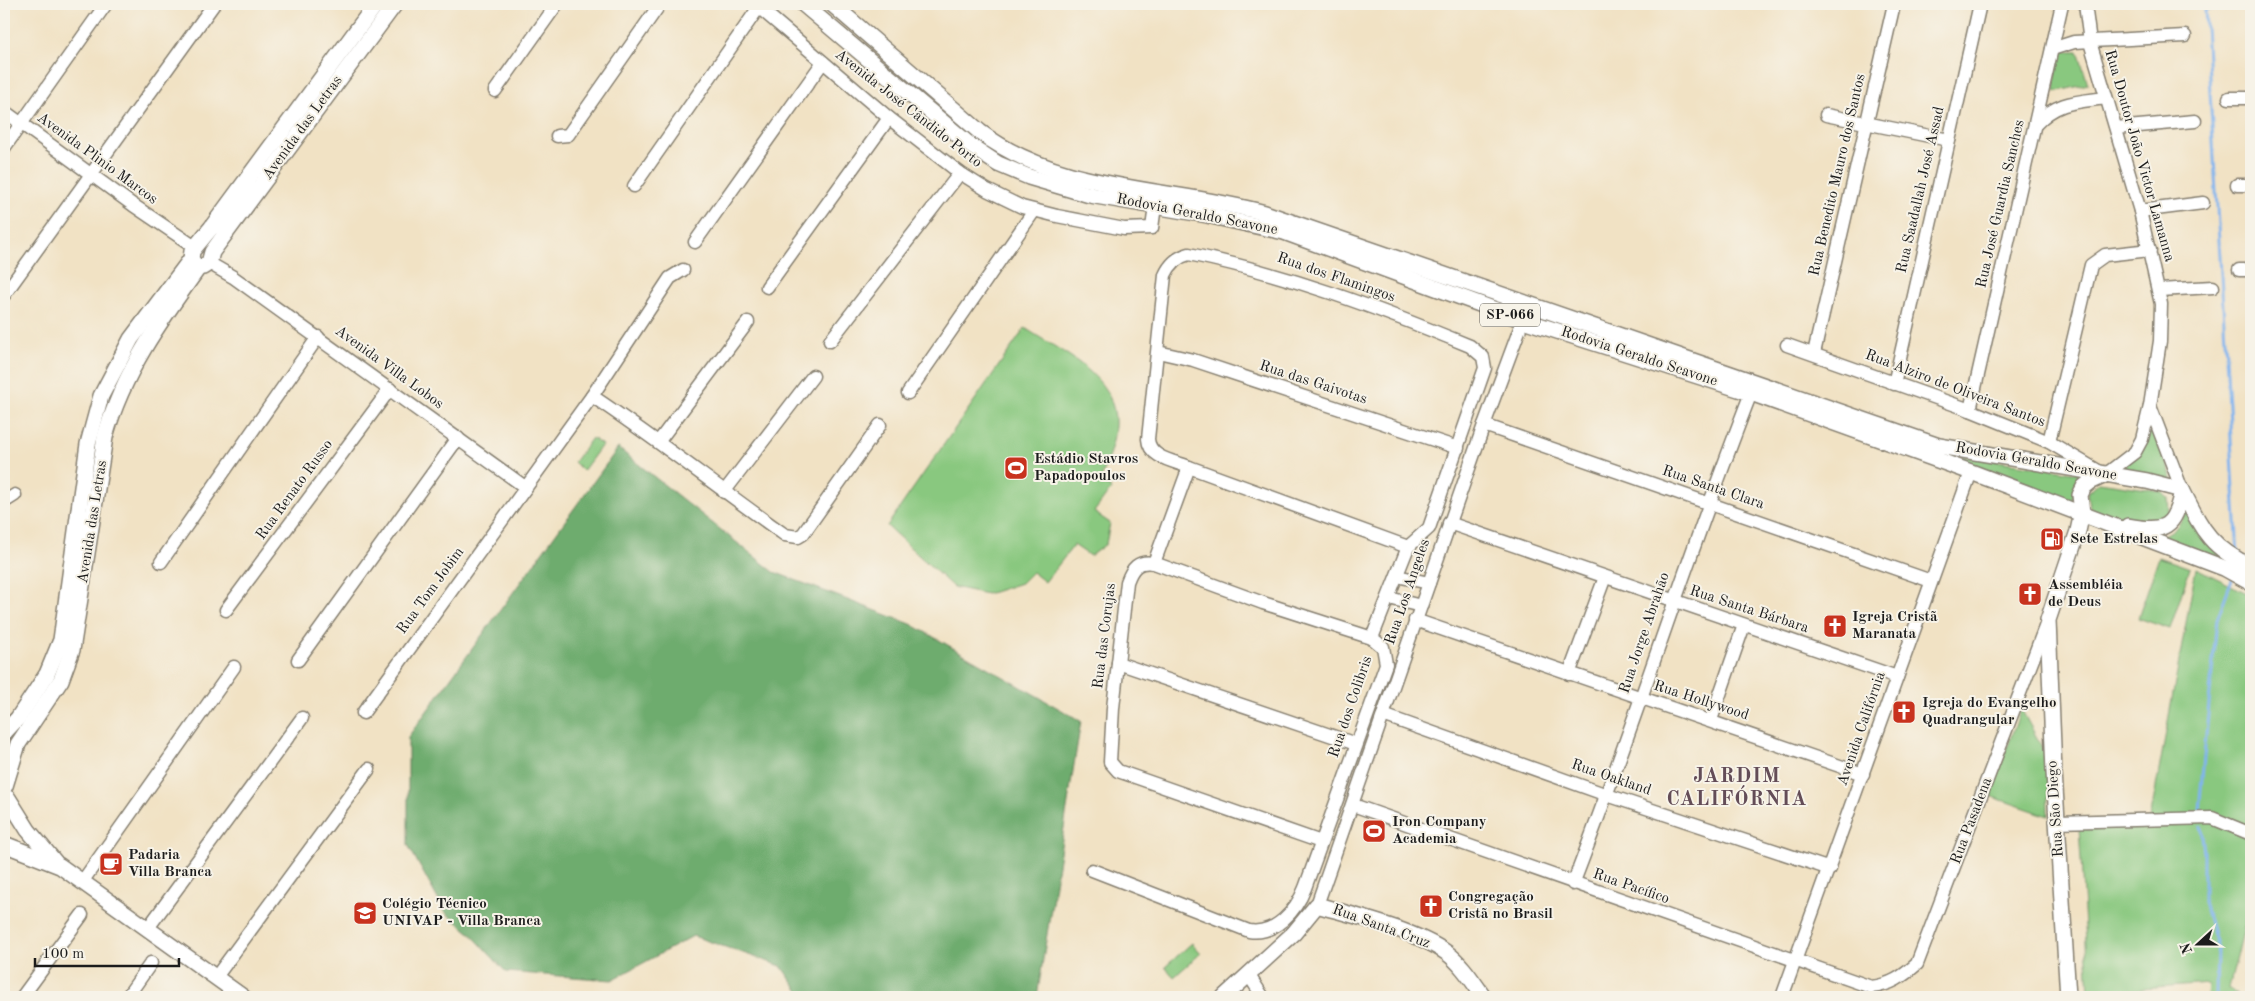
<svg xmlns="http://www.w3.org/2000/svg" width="2255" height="1001" font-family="'Old Standard TT',serif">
	<rect width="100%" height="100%" fill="#f7f3e8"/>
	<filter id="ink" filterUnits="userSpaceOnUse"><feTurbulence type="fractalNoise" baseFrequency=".02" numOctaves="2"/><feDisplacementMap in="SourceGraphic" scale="10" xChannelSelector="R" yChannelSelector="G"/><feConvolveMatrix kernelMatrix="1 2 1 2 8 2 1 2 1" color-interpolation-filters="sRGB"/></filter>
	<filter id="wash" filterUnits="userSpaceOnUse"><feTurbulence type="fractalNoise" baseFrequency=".0096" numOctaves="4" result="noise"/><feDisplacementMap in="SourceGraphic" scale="20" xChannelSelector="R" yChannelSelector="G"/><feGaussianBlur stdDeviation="1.12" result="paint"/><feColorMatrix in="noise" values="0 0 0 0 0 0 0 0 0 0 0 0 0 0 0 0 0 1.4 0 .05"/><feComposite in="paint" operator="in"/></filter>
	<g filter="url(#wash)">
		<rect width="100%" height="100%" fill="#f1e2c4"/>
		<!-- green -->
		<g fill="#89c87f" stroke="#52724e">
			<path d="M 2057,51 L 2078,51 L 2088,84 L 2055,92 Z"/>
			<path d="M 1025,328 C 1064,354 1124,378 1114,435 C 1112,450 1105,465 1101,480 L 1111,489 L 1094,512 L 1110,523 L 1106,544 L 1090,556 L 1074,545 L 1045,582 L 1032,572 L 1021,583 L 987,594 L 953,587 L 887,526 Z"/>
			<path d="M 2151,422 L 2174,484 L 2123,467 Z"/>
			<path d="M 592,438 L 602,445 L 583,471 L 574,462 Z"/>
			<path d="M 1956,455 L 2087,474 L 2073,496 L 2072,503 L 1953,458 Z"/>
			<path d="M 2099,482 L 2161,491 L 2168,498 L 2169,513 L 2161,523 L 2095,513 L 2089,506 L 2087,493 Z"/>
			<path d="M 2186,511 L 2227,561 L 2158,537 C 2172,533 2181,525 2186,511 Z"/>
			<path d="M 2159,557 L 2190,568 L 2170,629 L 2138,618 Z"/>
			<path d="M 2196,568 L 2251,595 L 2251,900 L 2229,988 L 2239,997 L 2207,997 L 2208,984 L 2089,993 L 2079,827 L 2149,825 Z"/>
			<path d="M 2021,709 L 2047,756 L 2048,816 L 1990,796 Z"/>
			<path d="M 1192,943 L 1201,953 L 1174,977 L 1165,967 Z"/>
		</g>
		<!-- forest -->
		<path fill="#6eac6e" stroke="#456445" d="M 618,448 L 774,572 L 911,624 L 1081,721 L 1037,997 L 803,997 L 781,966 L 693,936 L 612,980 L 506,972 L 469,932 L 445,912 L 408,845 L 408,737 Z"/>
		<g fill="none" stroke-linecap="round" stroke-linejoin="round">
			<!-- stream -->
			<g stroke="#80b4ee" stroke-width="3">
				<path d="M 2224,4 L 2205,10 L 2238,554"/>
				<path d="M 2199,810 L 2217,619 L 2232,579"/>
				<path d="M 2201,827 L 2204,852 L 2204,902 L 2217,949 L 2216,997"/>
			</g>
		</g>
	</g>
	<g filter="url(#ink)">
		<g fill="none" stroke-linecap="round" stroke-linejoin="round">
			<!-- minor casing -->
			<g stroke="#867f70" stroke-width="15">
				<g id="minor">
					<path d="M 755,4 L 889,118 L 960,173 L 987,190 L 1022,207 L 1057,216 L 1124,229 L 1152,228 L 1155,206"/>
					<path d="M 2052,49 L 2074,42 L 2185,36"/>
					<path d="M 495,91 L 557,4"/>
					<path d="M 2229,98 L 2251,98"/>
					<path d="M 4,111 L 133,205 L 195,247"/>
					<path d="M 1826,115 L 1949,140"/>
					<path d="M 2036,124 C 2057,101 2077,102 2106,98"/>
					<path d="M 2116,128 L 2195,121"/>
					<path d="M 557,136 L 568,135 L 660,4"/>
					<path d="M 4,148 L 106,4"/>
					<path d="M 2237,185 L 2251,185"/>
					<path d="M 634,186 L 759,7"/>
					<path d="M 2140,211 L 2203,203"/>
					<path d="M 695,242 L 823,62"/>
					<path d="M 209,263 L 233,277 L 525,487"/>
					<path d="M 2239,270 L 2251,270"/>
					<path d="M 767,287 L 889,118"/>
					<path d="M 2159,290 L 2213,287"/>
					<path d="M 4,295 L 214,4"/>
					<path d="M 830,341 L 960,173"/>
					<path d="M 1787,345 L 1970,410 L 2049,442 L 2105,475 L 2135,452 L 2142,439 L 2150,406 L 2160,341 L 2161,304 L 2140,211 L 2090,42 L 2085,4"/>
					<path d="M 1158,352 L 1193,360 L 1458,448"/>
					<path d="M 1814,353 L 1894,4"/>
					<path d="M 1894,384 L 1980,4"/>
					<path d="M 908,393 L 1034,211"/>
					<path d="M 592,396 C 658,440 720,489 785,535 L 798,537 L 803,534 L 880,425"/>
					<path d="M 2150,406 L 2182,490"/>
					<path d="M 1970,410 L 2062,4"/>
					<path d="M 1484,425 L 1931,581"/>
					<path d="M 659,441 L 748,322"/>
					<path d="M 2049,442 L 2091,265 L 2105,255 L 2150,250"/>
					<path d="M 1189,467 L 1408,547"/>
					<path d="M 724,492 L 813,376"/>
					<path d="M 4,502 L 15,495"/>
					<path d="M 1449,523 L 1897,677"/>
					<path d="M 161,562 L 318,337"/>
					<path d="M 1154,563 L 1263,603 L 1372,638"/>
					<path d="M 1397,576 L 1429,583"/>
					<path d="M 1389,598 L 1421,606"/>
					<path d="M 226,610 L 390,389"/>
					<path d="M 1415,620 L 1863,774"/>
					<path d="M 298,660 L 458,438"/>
					<path d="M 1118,663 L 1356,744"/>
					<path d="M 1569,674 L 1605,577"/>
					<path d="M 363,713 L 592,396 L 670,278 L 683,270"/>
					<path d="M 1383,715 L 1607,795 L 1830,869"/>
					<path d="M 1711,720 L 1744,625"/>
					<path d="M 1353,805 L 1871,987 C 1891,985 1902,977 1917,964 L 2047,622"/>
					<path d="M 2057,822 L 2212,818 L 2251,834"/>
					<path d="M 1092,870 L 1249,931 C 1275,935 1296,911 1305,888 L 1386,664 L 1383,647 L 1372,638 L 1408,547 L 1429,528 L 1485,368 L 1483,357 L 1470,346 C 1378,308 1287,274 1189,254 C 1177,257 1170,264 1165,275 L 1148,439 C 1149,458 1174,461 1189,467 L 1154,563 C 1138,560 1132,568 1127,582 L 1113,708 L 1110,762 L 1118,771 L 1321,842"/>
					<path d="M 82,882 L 234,667"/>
					<path d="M 1573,884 C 1636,722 1687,556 1751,393"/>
					<path d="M 1317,905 L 1484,425 L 1523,320"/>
					<path d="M 148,928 L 302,718"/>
					<path d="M 1248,974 L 1263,997"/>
					<path d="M 216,977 L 369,769"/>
					<path d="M 22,997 L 82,915"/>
					<path d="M 127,997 L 151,963"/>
					<path d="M 1782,997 L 1971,472"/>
				</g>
			</g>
			<!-- major casing -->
			<g stroke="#867f70" stroke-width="18">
				<g id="major">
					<path d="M 376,4 L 211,228 L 192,251 L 191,259 L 196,266 L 203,267 L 209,263 L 212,252 L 395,4"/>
					<path d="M 803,4 L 971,146 L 998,164 L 1029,177 L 1090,195 L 1207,215 L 1284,232 L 1523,320 L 1751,393 L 1971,472 L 2224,568 L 2251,583"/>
					<path d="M 832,4 L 980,132 C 1061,193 1171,187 1265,213 L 1939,446 L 2147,481 L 2182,490 C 2203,531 2209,546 2251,567"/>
					<path d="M 2128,526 C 2165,533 2175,528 2182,490"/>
					<path d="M 4,733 L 18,718 L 47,674 L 61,640 L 88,444 L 101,396 L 131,339 L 191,259"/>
					<path d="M 5,786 L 18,744 L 61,680 L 72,650 L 105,437 C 123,372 160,321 199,267"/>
					<path d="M 8,798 L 28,830 L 55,862"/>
					<path d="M 4,844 L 60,866 L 243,997"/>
					<path d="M 1224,997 L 1294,933 L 1317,905 C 1355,916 1415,930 1447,953 C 1462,964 1473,982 1484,997"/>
					<path d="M 2068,997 L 2054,772 L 2048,620 L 2078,531 L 2082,513 L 2080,495 L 2084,487 L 2090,482 L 2105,475"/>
				</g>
			</g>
			<!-- minor -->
			<use href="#minor" stroke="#fff" stroke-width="12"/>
			<!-- major -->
			<use href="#major" stroke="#fff" stroke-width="15"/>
		</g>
	</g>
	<!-- icons -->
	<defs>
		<g id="stadium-square" transform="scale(1.25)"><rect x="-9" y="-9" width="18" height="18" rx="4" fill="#c8321e" stroke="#f7f3e8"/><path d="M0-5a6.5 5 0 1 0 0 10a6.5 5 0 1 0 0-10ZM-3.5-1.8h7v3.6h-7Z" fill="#fff"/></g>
		<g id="fuel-square" transform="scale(1.25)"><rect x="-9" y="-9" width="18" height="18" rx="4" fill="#c8321e" stroke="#f7f3e8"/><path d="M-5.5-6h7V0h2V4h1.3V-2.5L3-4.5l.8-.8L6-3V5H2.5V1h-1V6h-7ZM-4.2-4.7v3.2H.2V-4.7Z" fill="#fff"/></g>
		<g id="church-square" transform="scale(1.25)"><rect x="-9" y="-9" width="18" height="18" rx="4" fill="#c8321e" stroke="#f7f3e8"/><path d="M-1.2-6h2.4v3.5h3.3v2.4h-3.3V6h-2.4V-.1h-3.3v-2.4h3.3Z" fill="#fff"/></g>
		<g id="cafe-square" transform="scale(1.25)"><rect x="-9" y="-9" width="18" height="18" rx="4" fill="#c8321e" stroke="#f7f3e8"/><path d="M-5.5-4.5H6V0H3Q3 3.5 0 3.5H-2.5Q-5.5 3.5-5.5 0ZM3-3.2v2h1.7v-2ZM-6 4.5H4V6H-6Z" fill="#fff"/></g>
		<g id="university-square" transform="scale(1.25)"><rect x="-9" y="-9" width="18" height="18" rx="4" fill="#c8321e" stroke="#f7f3e8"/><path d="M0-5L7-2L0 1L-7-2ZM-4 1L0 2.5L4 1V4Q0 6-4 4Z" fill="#fff"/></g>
	</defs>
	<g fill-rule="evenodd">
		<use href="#stadium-square" x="1016" y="468"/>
		<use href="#fuel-square" x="2052" y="539"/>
		<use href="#church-square" x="2030" y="594"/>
		<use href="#church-square" x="1835" y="626"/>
		<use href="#church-square" x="1904" y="712"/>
		<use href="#stadium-square" x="1374" y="831"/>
		<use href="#cafe-square" x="111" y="864"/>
		<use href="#church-square" x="1431" y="906"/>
		<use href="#university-square" x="365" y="913"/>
	</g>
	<g text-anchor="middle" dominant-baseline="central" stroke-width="4" stroke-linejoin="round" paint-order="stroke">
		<!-- shield labels -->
		<rect fill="#f7f3e8" stroke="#5e5c59" stroke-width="1" x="1480" y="303.5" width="60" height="23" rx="4"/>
		<g font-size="14" font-weight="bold" fill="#1c1c1c">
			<text x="1510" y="315">SP-066</text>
		</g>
		<!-- street labels -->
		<g font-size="15" fill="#1c1c1c" stroke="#f7f3e8">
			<text transform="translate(908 109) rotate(38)">Avenida José Cândido Porto</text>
			<text transform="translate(303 128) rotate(-54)">Avenida das Letras</text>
			<text transform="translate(2139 156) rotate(74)">Rua Doutor João Victor Lamanna</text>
			<text transform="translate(97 159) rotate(36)">Avenida Plinio Marcos</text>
			<text transform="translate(1838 175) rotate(-77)">Rua Benedito Mauro dos Santos</text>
			<text transform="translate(1921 190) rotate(-77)">Rua Saadallah José Assad</text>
			<text transform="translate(2001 204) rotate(-77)">Rua José Guardia Sanches</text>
			<text transform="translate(1197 215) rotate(11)">Rodovia Geraldo Scavone</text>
			<text transform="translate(1336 278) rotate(19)">Rua dos Flamingos</text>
			<text transform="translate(1639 357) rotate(18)">Rodovia Geraldo Scavone</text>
			<text transform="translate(389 368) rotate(36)">Avenida Villa Lobos</text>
			<text transform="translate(1313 383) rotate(18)">Rua das Gaivotas</text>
			<text transform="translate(1955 389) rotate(21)">Rua Alziro de Oliveira Santos</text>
			<text transform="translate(2036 462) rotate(10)">Rodovia Geraldo Scavone</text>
			<text transform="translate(1713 488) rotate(19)">Rua Santa Clara</text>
			<text transform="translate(295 490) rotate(-54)">Rua Renato Russo</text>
			<text transform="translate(93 522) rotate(-81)">Avenida das Letras</text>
			<text transform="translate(431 591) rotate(-54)">Rua Tom Jobim</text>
			<text transform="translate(1408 592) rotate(-71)">Rua Los Angeles</text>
			<text transform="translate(1749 610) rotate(18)">Rua Santa Bárbara</text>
			<text transform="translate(1645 633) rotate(-71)">Rua Jorge Abrahão</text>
			<text transform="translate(1105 636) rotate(-83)">Rua das Corujas</text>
			<text transform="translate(1701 701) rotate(18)">Rua Hollywood</text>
			<text transform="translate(1351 707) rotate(-71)">Rua dos Colibris</text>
			<text transform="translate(1862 729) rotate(-71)">Avenida Califórnia</text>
			<text transform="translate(1611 778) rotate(19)">Rua Oakland</text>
			<text transform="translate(2056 809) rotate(-94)">Rua São Diego</text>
			<text transform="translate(1972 821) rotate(-69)">Rua Pasadena</text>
			<text transform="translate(1631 887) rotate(19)">Rua Pacífico</text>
			<text transform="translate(1381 927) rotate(20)">Rua Santa Cruz</text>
		</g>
		<!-- poi labels -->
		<g font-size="15" font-weight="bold" fill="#1c1c1c" stroke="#f7f3e8" text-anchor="start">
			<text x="1034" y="459">Estádio Stavros<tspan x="1034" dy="17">Papadopoulos</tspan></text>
			<text x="2070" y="539">Sete Estrelas</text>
			<text x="2048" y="585">Assembléia<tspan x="2048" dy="17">de Deus</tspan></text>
			<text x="1852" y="617">Igreja Cristã<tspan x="1852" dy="17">Maranata</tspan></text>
			<text x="1922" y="703">Igreja do Evangelho<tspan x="1922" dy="17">Quadrangular</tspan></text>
			<text x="1392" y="822">Iron Company<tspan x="1392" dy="17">Academia</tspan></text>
			<text x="128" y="855">Padaria<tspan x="128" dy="17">Villa Branca</tspan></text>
			<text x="1448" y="897">Congregação<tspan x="1448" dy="17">Cristã no Brasil</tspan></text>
			<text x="382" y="904">Colégio Técnico<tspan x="382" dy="17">UNIVAP - Villa Branca</tspan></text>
		</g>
		<!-- district labels -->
		<g font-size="20" font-weight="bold" letter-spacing="1" fill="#634c57" stroke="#f7f3e8">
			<text x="1737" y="777">JARDIM<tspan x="1737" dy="23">CALIFÓRNIA</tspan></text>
		</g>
	</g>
	<!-- margin -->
	<rect width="2255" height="1001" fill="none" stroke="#f7f3e8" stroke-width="20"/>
	<!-- north arrow -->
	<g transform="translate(2198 944) rotate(249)" stroke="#f7f3e8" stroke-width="4" paint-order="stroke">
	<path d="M0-4L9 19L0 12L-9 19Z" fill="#1c1c1c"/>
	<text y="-8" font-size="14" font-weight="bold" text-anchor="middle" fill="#1c1c1c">N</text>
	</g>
	<!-- scale -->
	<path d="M35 958v8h144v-8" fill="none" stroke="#1c1c1c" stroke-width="2.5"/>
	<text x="42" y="958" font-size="15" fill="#1c1c1c" stroke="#f7f3e8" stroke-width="4" paint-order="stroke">100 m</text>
</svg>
